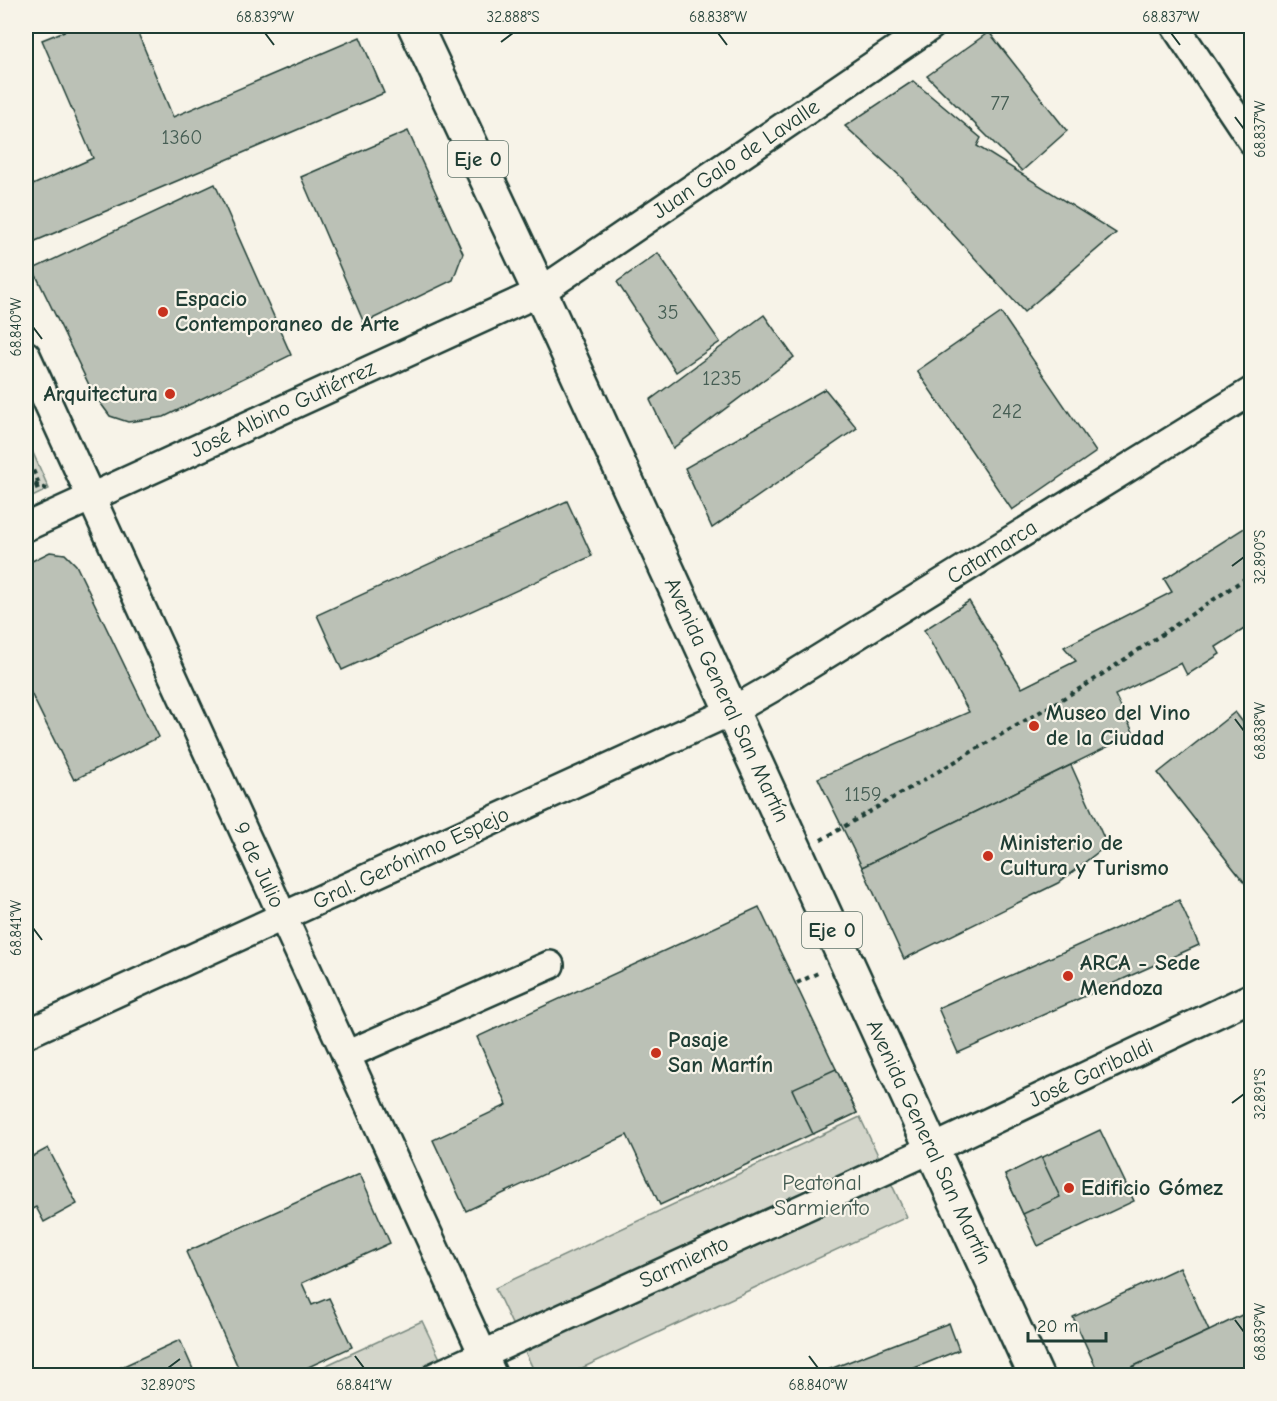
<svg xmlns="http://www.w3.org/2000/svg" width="1277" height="1401" font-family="'Comic Neue',sans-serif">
	<rect width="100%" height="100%" fill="#f7f3e8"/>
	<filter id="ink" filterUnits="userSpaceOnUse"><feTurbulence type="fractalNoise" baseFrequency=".0167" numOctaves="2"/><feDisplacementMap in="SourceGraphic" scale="12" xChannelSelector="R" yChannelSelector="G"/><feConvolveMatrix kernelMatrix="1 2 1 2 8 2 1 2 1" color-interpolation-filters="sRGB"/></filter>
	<g filter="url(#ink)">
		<!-- green -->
		<g fill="#d3d5ca" stroke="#79897f" stroke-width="1.5">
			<path d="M 26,437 L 49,489 L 26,500 Z"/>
			<path d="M 860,1117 L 907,1217 L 567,1375 L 536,1375 L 495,1288 Z"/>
			<path d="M 422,1321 L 448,1375 L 303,1376 Z"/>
		</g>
		<!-- building -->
		<g fill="#bbc1b6" stroke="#1f3d34" stroke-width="1.5">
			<path d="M 77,26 L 135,26 L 173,117 L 360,37 L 384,93 L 26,245 L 26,188 L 93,158 L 42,40 Z"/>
			<path d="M 989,32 L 1067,131 L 1022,171 L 927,76 Z"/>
			<path d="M 913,81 L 981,138 L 977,146 L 1116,233 L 1024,312 L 900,176 L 845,126 Z"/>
			<path d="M 408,131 L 463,253 L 453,280 L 364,323 L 301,177 Z"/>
			<path d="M 215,184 L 291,355 L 164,417 L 128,422 L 110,416 L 93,393 L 33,269 Z"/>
			<path d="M 658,253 L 720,342 L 676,372 L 617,282 Z"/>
			<path d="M 1001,313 L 1096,452 L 1012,510 L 917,371 Z"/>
			<path d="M 764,315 L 794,357 L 673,448 L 650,400 Z"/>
			<path d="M 825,389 L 857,428 L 712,528 L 685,468 Z"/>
			<path d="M 567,501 L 592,556 L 342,670 L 317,615 Z"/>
			<path d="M 1252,523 L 1252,624 L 1216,647 L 1220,654 L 1187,675 L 1181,663 L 1115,695 L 1134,734 L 862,867 L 818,778 L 969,712 L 924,630 L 969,601 L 1022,688 L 1076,661 L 1064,647 L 1172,592 L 1164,579 Z"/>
			<path d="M 50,552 L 65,554 L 76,565 L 159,737 L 74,780 L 26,683 L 26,564 Z"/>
			<path d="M 1235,712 L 1252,734 L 1252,892 L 1158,773 Z"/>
			<path d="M 1071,765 L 1107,845 L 1058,883 L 904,959 L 862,867 Z"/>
			<path d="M 1179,900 L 1199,945 L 958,1053 L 938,1008 Z"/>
			<path d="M 759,907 L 857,1113 L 660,1205 L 627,1135 L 466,1211 L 433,1140 L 507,1105 L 477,1037 Z"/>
			<path d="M 836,1069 L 857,1113 L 813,1134 L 792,1089 Z"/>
			<path d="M 1100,1130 L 1134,1201 L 1038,1246 L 1005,1175 Z"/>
			<path d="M 48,1148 L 77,1204 L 44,1222 L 36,1207 L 26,1212 L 26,1160 Z"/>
			<path d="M 1041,1157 L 1060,1197 L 1023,1214 L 1005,1175 Z"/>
			<path d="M 360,1174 L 390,1243 L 302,1283 L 312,1305 L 329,1298 L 352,1347 L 289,1376 L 242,1376 L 186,1252 Z"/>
			<path d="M 1180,1267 L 1209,1331 L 1113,1376 L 1100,1376 L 1073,1317 Z"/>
			<path d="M 1252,1310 L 1252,1376 L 1113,1376 L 1209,1331 Z"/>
			<path d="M 949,1323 L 959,1350 L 895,1376 L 812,1376 Z"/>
			<path d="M 180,1340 L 196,1376 L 102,1376 Z"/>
		</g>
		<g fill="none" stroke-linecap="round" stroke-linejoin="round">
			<!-- minor casing -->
			<g stroke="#1f3d34" stroke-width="32">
				<g id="minor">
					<path d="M 1175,26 L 1252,141"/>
					<path d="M 26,355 L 493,1376"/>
					<path d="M 26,527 L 540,292 L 931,26"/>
					<path d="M 26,1034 L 732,711 L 772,688 L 1252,391"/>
					<path d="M 346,1055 L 550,965"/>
					<path d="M 436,1376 L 932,1149 L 1252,997"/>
				</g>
			</g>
			<!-- major casing -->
			<g stroke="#1f3d34" stroke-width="38">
				<path id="major" d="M 415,26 L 540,292 L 1036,1376"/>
			</g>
			<!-- path -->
			<g stroke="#1f3d34" stroke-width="4" stroke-dasharray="4.5 4.5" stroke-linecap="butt">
				<path d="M 26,454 L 40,486 L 26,492"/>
				<path d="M 26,481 L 47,489"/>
				<path d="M 821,840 L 1086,685 L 1252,574"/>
				<path d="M 797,983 L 820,972"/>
			</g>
			<!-- minor -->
			<use href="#minor" stroke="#f7f3e8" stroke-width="27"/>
			<!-- major -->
			<use href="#major" stroke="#f7f3e8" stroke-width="33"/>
		</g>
	</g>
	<!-- ticks -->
	<path fill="none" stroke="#1f3d34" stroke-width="2" d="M 265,33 L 274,45M 718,33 L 727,45M 1171,33 L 1180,45M 501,42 L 513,33M 1235,117 L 1244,129M 33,327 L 42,339M 1232,566 L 1244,557M 1235,719 L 1244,731M 33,928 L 42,940M 1232,1103 L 1244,1094M 1235,1320 L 1244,1332M 355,1356 L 364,1368M 809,1356 L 818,1368M 168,1368 L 180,1359"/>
	<!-- markers -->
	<g fill="#c8321e" stroke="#f7f3e8" stroke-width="2">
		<circle cx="163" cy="312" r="6"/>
		<circle cx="170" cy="394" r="6"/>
		<circle cx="1034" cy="726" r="6"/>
		<circle cx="988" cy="856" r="6"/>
		<circle cx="1068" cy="976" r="6"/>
		<circle cx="656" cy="1053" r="6"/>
		<circle cx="1069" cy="1188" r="6"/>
	</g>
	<g text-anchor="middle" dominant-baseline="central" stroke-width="4.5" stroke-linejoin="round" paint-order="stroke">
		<!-- number labels -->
		<g font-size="20" fill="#465e54">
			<text x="1000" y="103">77</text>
			<text x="182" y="137">1360</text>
			<text x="668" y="312">35</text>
			<text x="722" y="378">1235</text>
			<text x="1007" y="411">242</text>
			<text x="863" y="794">1159</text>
		</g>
		<!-- shield labels -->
		<g fill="#f7f3e8" stroke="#60746a" stroke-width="1.5">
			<rect x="448" y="141" width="60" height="36" rx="4.5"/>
			<rect x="802" y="912" width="60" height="36" rx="4.5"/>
		</g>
		<g font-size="21" font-weight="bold" fill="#1f3d34">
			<text x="478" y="159">Eje 0</text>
			<text x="832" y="930">Eje 0</text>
		</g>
		<!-- street labels -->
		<g font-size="22" fill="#1f3d34" stroke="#f7f3e8">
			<text transform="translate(736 159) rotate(-34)">Juan Galo de Lavalle</text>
			<text transform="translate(283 409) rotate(-25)">José Albino Gutiérrez</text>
			<text transform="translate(992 552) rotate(-32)">Catamarca</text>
			<text transform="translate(727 700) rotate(65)">Avenida General San Martín</text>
			<text transform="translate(411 858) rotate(-25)">Gral. Gerónimo Espejo</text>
			<text transform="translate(259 865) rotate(65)">9 de Julio</text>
			<text transform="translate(1091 1073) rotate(-25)">José Garibaldi</text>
			<text transform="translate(929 1142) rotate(65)">Avenida General San Martín</text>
			<text transform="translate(684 1262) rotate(-25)">Sarmiento</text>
		</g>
		<!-- poi labels -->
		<g font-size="22" font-weight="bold" fill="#1f3d34" stroke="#f7f3e8" text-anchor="start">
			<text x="175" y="299">Espacio<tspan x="175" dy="25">Contemporaneo de Arte</tspan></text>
			<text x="158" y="394" text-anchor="end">Arquitectura</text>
			<text x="1046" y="713">Museo del Vino<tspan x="1046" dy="25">de la Ciudad</tspan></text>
			<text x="1000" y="843">Ministerio de<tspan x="1000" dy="25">Cultura y Turismo</tspan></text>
			<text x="1080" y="963">ARCA - Sede<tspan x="1080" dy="25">Mendoza</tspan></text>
			<text x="668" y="1040">Pasaje<tspan x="668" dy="25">San Martín</tspan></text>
			<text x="1081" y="1188">Edificio Gómez</text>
		</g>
		<!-- park labels -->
		<g font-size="22" fill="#435b52" stroke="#f7f3e8">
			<text x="822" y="1183">Peatonal<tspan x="822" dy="25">Sarmiento</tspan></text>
		</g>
	</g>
	<!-- margin -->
	<rect width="1277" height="1401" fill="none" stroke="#f7f3e8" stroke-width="66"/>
	<!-- scale -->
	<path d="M1028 1332v9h78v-9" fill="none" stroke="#1f3d34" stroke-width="3"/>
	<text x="1037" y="1332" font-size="18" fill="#1f3d34" stroke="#f7f3e8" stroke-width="4.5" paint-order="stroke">20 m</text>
	<rect x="33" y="33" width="1211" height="1335" fill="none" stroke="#1f3d34" stroke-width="2"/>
	<g font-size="15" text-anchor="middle" fill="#1f3d34">
		<text x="265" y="22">68.839°W</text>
		<text x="513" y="22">32.888°S</text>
		<text x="718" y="22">68.838°W</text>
		<text x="1171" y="22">68.837°W</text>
		<text transform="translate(1260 129) rotate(-90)" y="5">68.837°W</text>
		<text transform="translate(16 327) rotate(-90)" y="5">68.840°W</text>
		<text transform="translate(1260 557) rotate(-90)" y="5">32.890°S</text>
		<text transform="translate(1260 731) rotate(-90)" y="5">68.838°W</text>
		<text transform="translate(16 928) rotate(-90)" y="5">68.841°W</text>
		<text transform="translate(1260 1094) rotate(-90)" y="5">32.891°S</text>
		<text transform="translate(1260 1332) rotate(-90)" y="5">68.839°W</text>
		<text x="168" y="1390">32.890°S</text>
		<text x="364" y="1390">68.841°W</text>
		<text x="818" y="1390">68.840°W</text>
	</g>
</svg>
